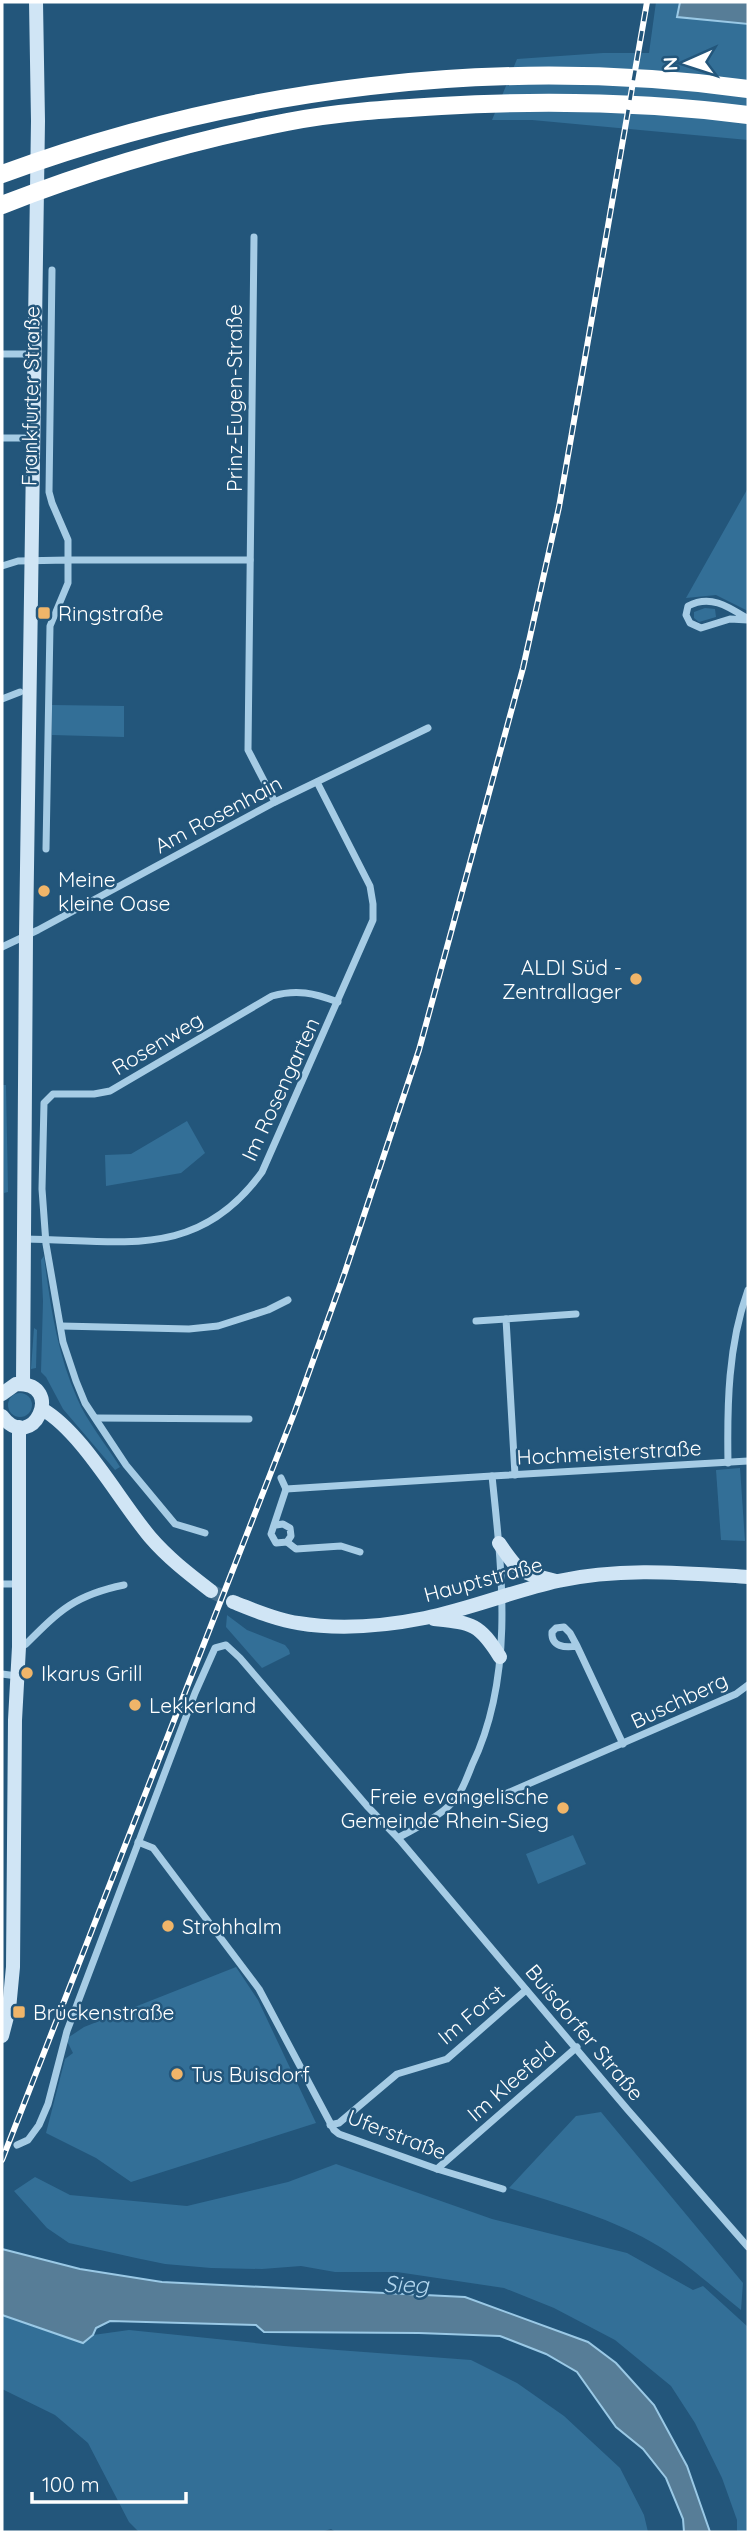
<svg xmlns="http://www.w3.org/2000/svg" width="750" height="2534" font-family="Quicksand,sans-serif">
	<rect width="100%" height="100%" fill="#23567b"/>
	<!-- green -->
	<g fill="#336f97">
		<path d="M 656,2 L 679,2 L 677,17 L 748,24 L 748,140 L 532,120 L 492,120 L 517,59 L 603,53 L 649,53 Z"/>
		<path d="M 748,488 L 748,611 L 716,595 L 686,598 Z"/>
		<path d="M 705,608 L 715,609 L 716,617 L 699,622 L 694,618 L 694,612 Z"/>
		<path d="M 52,705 L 124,706 L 124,737 L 52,735 Z"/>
		<path d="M 2,1085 L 6,1085 L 8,1192 L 4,1193 Z"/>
		<path d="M 187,1121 L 205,1153 L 181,1173 L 106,1186 L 105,1155 L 131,1154 Z"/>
		<path d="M 44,1256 C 50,1304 57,1353 77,1398 C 87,1422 106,1444 120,1467 L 115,1470 L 63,1409 L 46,1377 L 41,1372 L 43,1301 L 41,1260 Z"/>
		<path d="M 34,1328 L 37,1330 L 36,1368 L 31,1369 Z"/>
		<circle cx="20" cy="1405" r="12"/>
		<path d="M 740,1468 L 745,1541 L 721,1540 L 716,1470 Z"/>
		<path d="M 227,1615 L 247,1630 L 285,1645 L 289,1650 L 290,1654 L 262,1668 L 226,1627 Z"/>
		<path d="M 573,1835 L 586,1864 L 538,1884 L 526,1854 Z"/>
		<path d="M 236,1967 L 258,2000 L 316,2123 L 131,2182 L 96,2158 L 46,2133 L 65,2059 L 73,2053 L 66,2039 L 84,2027 Z"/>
		<path d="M 601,2112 L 743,2283 L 741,2310 C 715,2289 689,2265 660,2247 C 613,2218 561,2205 509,2188 L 576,2116 Z"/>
		<path d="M 336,2164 L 492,2219 L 627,2253 L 693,2290 L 703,2286 L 748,2327 L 748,2532 L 737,2532 L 737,2520 L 722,2478 L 695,2423 L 671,2386 L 615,2340 L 554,2308 L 504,2288 L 397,2272 L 335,2272 L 301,2266 L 262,2269 L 211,2268 L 165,2264 L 136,2258 L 69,2243 L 47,2228 L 14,2191 L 35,2177 L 70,2195 L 187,2206 L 288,2182 Z"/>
		<path d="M 2,2315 L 83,2343 L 93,2335 L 129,2330 L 284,2346 L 471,2360 L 517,2383 L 564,2416 L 620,2468 L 644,2515 L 648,2532 L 336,2532 L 331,2529 L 321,2532 L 139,2532 L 129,2522 L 88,2443 L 55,2415 L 2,2389 Z"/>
	</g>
	<!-- water -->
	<g fill="#577d97" stroke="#9ac9e6" stroke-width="2">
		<path d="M 680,2 L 748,2 L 748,24 L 677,17 Z"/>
		<path d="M 2,2249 L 80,2269 L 162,2282 L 465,2297 L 588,2342 L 616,2363 L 654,2405 L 687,2466 L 710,2532 L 684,2532 L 683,2519 L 666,2478 L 643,2449 L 616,2427 L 577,2372 L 546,2354 L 500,2336 L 419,2333 L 264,2332 L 256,2325 L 110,2321 L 96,2328 L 93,2335 L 83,2343 L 2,2315 Z"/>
	</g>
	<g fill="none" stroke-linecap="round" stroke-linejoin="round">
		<!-- secondary-tunnel -->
		<path stroke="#446f8f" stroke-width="14" stroke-dasharray="14 7" stroke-linecap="butt" d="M 211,1591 L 233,1602"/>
		<!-- minor -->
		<g stroke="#a6cce5" stroke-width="7">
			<path d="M 254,237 L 248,750 L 275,802"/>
			<path d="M 52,270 L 49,492 L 52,503 L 68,540 L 68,560 L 250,560"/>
			<path d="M 2,354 L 34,354"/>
			<path d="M 2,438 L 33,438"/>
			<path d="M 2,566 L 18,561 L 68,560 L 68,583 L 50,626 L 46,849"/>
			<path d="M 748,619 C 729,607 711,594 688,606 L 686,615 L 690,623 L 701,628 L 730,619 L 748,620"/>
			<path d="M 2,699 L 20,692"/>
			<path d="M 2,947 L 38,930 L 275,802 L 428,728"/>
			<path d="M 25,1239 C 122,1240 198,1261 262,1172 L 373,920 L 373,904 L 370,886 L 317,782"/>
			<path d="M 476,1321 L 506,1319"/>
			<path d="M 61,1326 L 189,1329 L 218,1326 L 268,1310 L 288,1300"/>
			<path d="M 96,1418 L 249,1419"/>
			<path d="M 728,1463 C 727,1405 728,1345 748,1290"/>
			<path d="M 515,1475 L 506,1319 L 576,1314"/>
			<path d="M 492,1476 L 748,1461"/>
			<path d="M 281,1478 L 286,1489"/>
			<path d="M 286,1489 L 492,1476 C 502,1572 515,1676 472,1765 C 468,1775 464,1786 459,1794 C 445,1815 419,1826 398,1838"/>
			<path d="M 276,1525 L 283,1524 L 290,1528 L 291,1536 L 287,1542 L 276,1543 L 271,1534 L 286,1489"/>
			<path d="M 205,1533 L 175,1524 L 126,1465 L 85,1403 L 76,1381 L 63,1342 L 46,1244 L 42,1189 L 44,1103 L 53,1094 L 94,1094 L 110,1091 L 272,996 C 297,989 314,993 338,1002"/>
			<path d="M 287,1542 L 296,1549 L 341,1546 L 360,1552"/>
			<path d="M 2,1584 L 18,1584"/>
			<path d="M 577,1646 C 565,1648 551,1647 552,1632 L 556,1628 L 564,1627 L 570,1633 L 577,1646 L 623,1744"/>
			<path d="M 20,1647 L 26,1644 C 60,1610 75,1595 124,1585"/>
			<path d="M 2,1674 L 17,1676"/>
			<path d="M 458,1795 L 471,1801 L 489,1801 L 736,1694 L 748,1685"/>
			<path d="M 138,1842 L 153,1848 L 259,1989 L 334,2130 L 339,2134 L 437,2169 L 503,2189"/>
			<path d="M 330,2125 L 339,2123 L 397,2074 L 447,2059 L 526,1990"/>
			<path d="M 17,2145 L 28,2140 L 39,2125 L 48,2104 L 67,2031 L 195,1693 L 215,1648 L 226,1645 L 240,1658 L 367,1806 L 398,1838 L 627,2109 L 748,2247"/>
			<path d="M 437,2169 L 577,2047"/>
		</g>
		<!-- secondary -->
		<g stroke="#d0e5f5" stroke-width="14">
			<path d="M 23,1383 L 26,936 L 38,121 L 36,2"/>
			<path d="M 2,1394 L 16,1384 C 67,1382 32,1456 2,1416"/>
			<path d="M 42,1409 C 82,1432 119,1500 150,1537 C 168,1558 189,1574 211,1591"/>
			<path d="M 499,1543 C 520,1574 519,1572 556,1581"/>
			<path d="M 233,1602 C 254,1610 276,1620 298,1623 C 339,1630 385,1626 425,1618 C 470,1609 513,1591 558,1581 C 621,1567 684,1573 748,1577"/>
			<path d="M 434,1619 C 472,1623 479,1623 500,1657"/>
			<path d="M 2,2036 L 9,2009 L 13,1967 L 15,1720 L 19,1647 L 19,1427"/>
		</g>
		<!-- motorway -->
		<g stroke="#fff" stroke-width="18">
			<path d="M 2,174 C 239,87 497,55 748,89"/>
			<path d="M 2,205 C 94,169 190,141 287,122 C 338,112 389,109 441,106 C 543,100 646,102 748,115"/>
		</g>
		<!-- rail casing -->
		<g stroke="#fff" stroke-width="6">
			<path id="rail" d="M 2,2160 L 295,1411 L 345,1272 L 419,1050 L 523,668 L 559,507 L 647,2"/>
		</g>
		<!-- rail -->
		<use href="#rail" stroke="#23567b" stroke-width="3.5" stroke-dasharray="10" stroke-linecap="butt"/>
	</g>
	<!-- markers -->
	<g fill="#f0b569" stroke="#23567b" stroke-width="2.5">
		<rect x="37" y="606" width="14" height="14" rx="3.5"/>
		<circle cx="44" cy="891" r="7"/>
		<circle cx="636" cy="979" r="7"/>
		<circle cx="27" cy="1673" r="7"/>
		<circle cx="135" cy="1705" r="7"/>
		<circle cx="563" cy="1808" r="7"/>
		<circle cx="168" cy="1926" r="7"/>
		<rect x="12" y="2005" width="14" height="14" rx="3.5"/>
		<circle cx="177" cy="2074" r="7"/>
	</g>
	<g text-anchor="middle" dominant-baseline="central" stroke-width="5" stroke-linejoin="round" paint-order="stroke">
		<!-- street labels -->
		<g font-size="21" fill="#fff" stroke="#23567b">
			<text transform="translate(30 396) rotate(-89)">Frankfurter Straße</text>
			<text transform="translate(234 398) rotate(-90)">Prinz-Eugen-Straße</text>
			<text transform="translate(218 814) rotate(-28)">Am Rosenhain</text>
			<text transform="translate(157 1043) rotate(-31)">Rosenweg</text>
			<text transform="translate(280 1089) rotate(-65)">Im Rosengarten</text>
			<text transform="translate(609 1452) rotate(-3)">Hochmeisterstraße</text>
			<text transform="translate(483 1579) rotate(-15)">Hauptstraße</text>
			<text transform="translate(679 1700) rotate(-25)">Buschberg</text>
			<text transform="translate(471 2014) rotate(-40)">Im Forst</text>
			<text transform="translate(585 2032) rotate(50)">Buisdorfer Straße</text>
			<text transform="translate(511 2081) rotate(-41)">Im Kleefeld</text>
			<text transform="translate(397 2134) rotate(21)">Uferstraße</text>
		</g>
		<!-- poi labels -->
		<g font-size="21" fill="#fff" stroke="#23567b" text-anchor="start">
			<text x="58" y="613">Ringstraße</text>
			<text x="58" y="879">Meine<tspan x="58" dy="24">kleine Oase</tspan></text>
			<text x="622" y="967" text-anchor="end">ALDI Süd -<tspan x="622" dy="24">Zentrallager</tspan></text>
			<text x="41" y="1673">Ikarus Grill</text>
			<text x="149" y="1705">Lekkerland</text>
			<text x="549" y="1796" text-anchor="end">Freie evangelische<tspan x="549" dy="24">Gemeinde Rhein-Sieg</tspan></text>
			<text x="182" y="1926">Strohhalm</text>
			<text x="33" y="2012">Brückenstraße</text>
			<text x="191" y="2074">Tus Buisdorf</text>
		</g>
		<!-- water labels -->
		<g font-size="23" font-style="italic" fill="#b1d5ed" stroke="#23567b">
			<text transform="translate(406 2284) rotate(1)">Sieg</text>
		</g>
	</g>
	<!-- border -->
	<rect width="750" height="2534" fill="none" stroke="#ffffff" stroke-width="7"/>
	<!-- north arrow -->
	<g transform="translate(687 63) rotate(267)" stroke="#23567b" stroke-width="5" paint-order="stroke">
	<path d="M0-5L12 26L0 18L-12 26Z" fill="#ffffff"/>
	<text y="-10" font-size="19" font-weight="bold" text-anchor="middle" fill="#ffffff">N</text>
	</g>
	<!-- scale -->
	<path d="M32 2492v10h154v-10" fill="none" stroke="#ffffff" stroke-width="3.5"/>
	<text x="42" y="2492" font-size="21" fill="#ffffff" stroke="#23567b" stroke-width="5" paint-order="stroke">100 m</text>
</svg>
